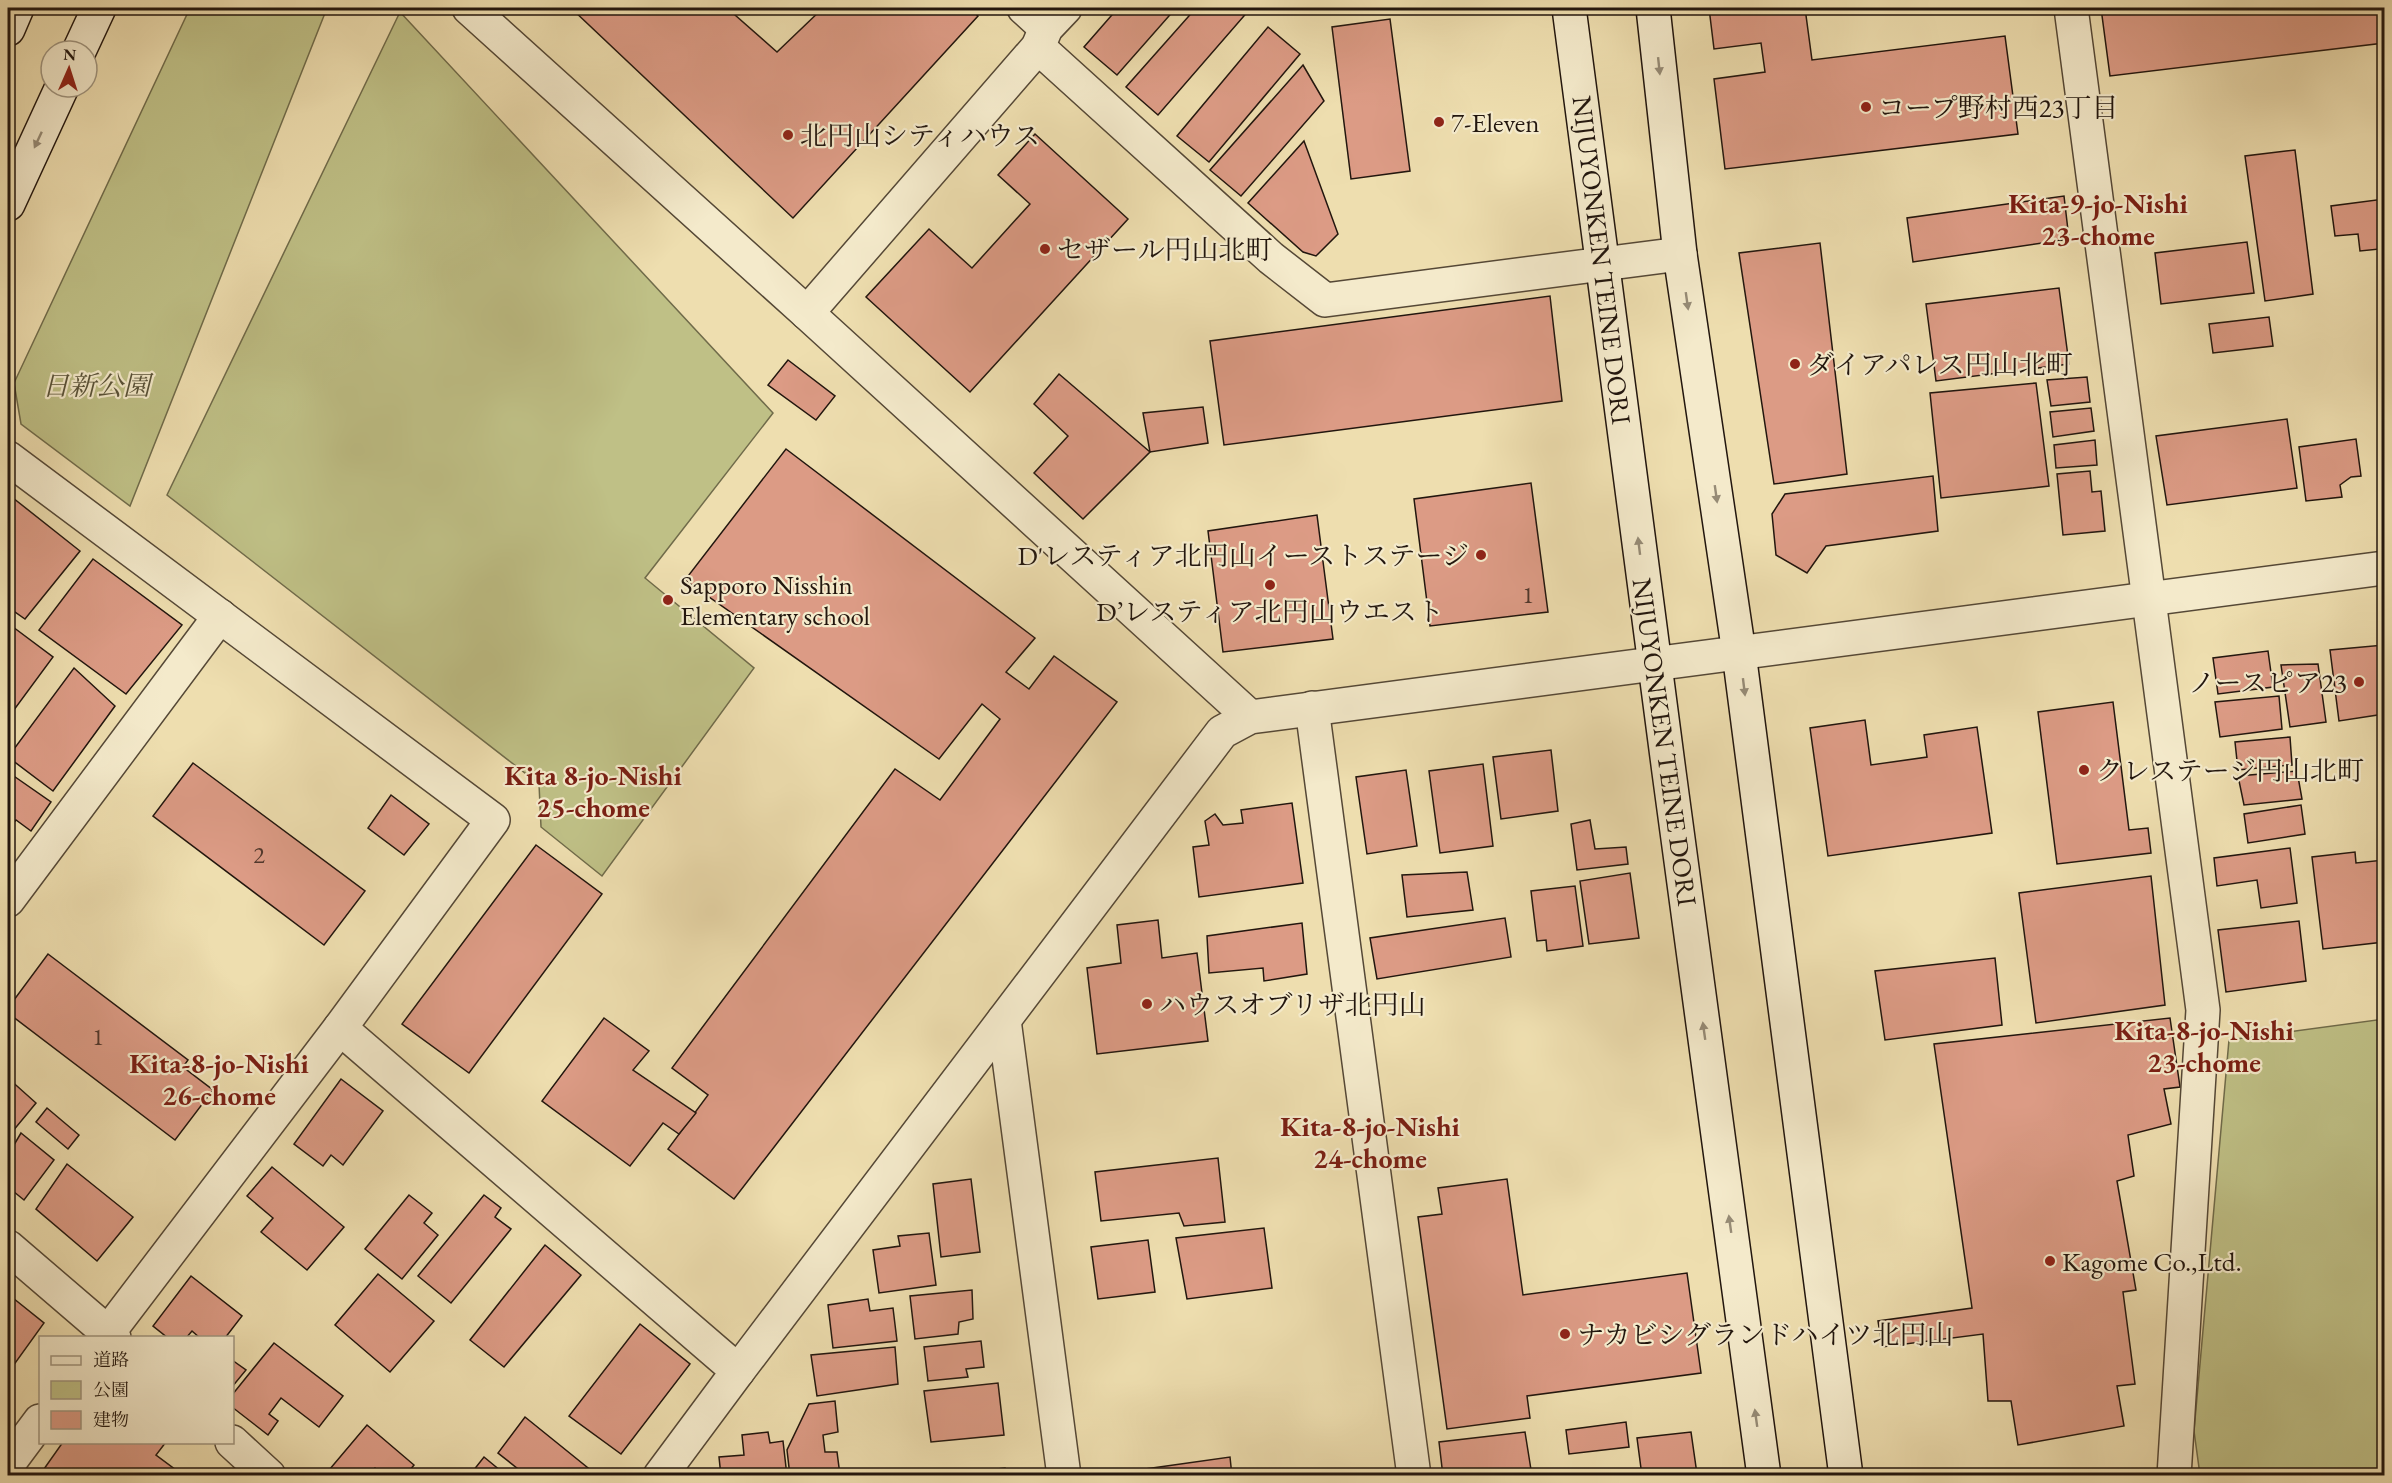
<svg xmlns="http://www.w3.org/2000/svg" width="2392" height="1483" font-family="'EB Garamond','Noto Serif JP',serif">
	<rect width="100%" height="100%" fill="#eedeaf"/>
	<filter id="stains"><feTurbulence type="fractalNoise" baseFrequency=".00333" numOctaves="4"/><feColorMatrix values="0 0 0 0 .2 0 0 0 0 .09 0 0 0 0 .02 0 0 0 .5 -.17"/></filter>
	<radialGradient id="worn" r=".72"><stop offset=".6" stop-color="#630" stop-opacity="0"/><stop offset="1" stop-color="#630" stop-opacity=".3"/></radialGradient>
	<!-- green -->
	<g fill="#bfc086" stroke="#706b4a" stroke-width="1.5">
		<path d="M 190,8 L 327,8 L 130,506 L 21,424 L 14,383 Z"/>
		<path d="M 400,12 L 773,413 L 645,578 L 754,668 L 602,876 L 541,827 L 539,784 L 167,495 Z"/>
		<path d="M 2384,1019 L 2384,1475 L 2200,1475 L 2194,1431 L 2229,1040 Z"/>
	</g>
	<!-- building -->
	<g fill="#dc9b85" stroke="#22160e" stroke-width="1.5">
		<path d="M 571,8 L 727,8 L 777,52 L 823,8 L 969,8 L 978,16 L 793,218 Z"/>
		<path d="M 1118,8 L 1176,8 L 1117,75 L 1084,47 Z"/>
		<path d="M 1196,8 L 1248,8 L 1250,9 L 1158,115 L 1126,87 Z"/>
		<path d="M 1709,8 L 1805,8 L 1812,60 L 2005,36 L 2018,134 L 1725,169 L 1714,79 L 1765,72 L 1761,43 L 1714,49 Z"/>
		<path d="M 2101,8 L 2384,8 L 2384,43 L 2110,76 Z"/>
		<path d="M 1390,19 L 1410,171 L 1351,179 L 1332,27 Z"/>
		<path d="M 1268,27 L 1300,54 L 1209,162 L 1177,136 Z"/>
		<path d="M 1303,65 L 1324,101 L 1241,196 L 1210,170 Z"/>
		<path d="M 1035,134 L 1128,219 L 970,392 L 866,297 L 929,229 L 972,268 L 1030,204 L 998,175 Z"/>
		<path d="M 1304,141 L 1338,234 L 1316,256 L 1303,252 L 1248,203 Z"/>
		<path d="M 2295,150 L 2313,294 L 2265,301 L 2245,156 Z"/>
		<path d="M 2064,196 L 2069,239 L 1913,262 L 1907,218 Z"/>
		<path d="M 2384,199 L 2384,264 L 2380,264 L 2379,249 L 2360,251 L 2358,234 L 2335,236 L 2331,206 Z"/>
		<path d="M 2247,242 L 2254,293 L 2161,304 L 2155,253 Z"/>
		<path d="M 1820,243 L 1847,474 L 1774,484 L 1739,253 Z"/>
		<path d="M 2059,288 L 2069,364 L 1936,381 L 1926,304 Z"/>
		<path d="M 1550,296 L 1562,401 L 1224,445 L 1210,341 Z"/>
		<path d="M 2269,317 L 2273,346 L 2213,353 L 2209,324 Z"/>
		<path d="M 788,360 L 835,396 L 816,420 L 768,385 Z"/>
		<path d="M 1059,374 L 1150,452 L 1083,519 L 1034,473 L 1068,436 L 1034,404 Z"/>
		<path d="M 2087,377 L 2090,402 L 2051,406 L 2047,380 Z"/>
		<path d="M 2036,383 L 2049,486 L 1941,498 L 1930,393 Z"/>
		<path d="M 1203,407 L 1208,443 L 1150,452 L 1143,413 Z"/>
		<path d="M 2091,408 L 2094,431 L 2053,437 L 2050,412 Z"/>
		<path d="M 2287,419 L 2297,488 L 2167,505 L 2156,436 Z"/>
		<path d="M 2356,439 L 2361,476 L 2351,477 L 2340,485 L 2342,497 L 2306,501 L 2299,447 Z"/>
		<path d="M 2095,440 L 2097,465 L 2056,468 L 2054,445 Z"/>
		<path d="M 786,449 L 1035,638 L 1006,672 L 1029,689 L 1054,656 L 1117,702 L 734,1199 L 668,1149 L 708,1095 L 672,1068 L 895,769 L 940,800 L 1000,719 L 982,704 L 939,759 L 685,580 Z"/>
		<path d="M 2090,471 L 2092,492 L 2101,491 L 2105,531 L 2063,535 L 2057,474 Z"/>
		<path d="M 1933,476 L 1938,531 L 1826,546 L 1807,573 L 1776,555 L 1772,514 L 1785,494 Z"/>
		<path d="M 1531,483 L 1548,612 L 1430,626 L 1414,499 Z"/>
		<path d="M 8,494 L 80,551 L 25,619 L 8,607 Z"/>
		<path d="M 1317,515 L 1333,639 L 1223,652 L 1208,531 Z"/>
		<path d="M 93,559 L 182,625 L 126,694 L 39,630 Z"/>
		<path d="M 9,624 L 53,657 L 8,718 L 8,626 Z"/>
		<path d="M 2384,645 L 2384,714 L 2339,721 L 2330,650 Z"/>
		<path d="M 2268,651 L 2273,687 L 2218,694 L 2213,658 Z"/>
		<path d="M 2318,664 L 2326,722 L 2290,727 L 2281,665 Z"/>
		<path d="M 74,668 L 115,706 L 53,791 L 8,757 Z"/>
		<path d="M 2279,696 L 2282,729 L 2220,737 L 2215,702 Z"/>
		<path d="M 2113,702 L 2129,830 L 2148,828 L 2151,853 L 2057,864 L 2038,712 Z"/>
		<path d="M 1865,720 L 1871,765 L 1927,757 L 1924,735 L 1977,727 L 1992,833 L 1828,856 L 1810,728 Z"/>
		<path d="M 2290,737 L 2292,765 L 2238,770 L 2235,742 Z"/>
		<path d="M 1551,750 L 1558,811 L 1501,819 L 1493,757 Z"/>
		<path d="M 193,763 L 365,891 L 324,945 L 153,816 Z"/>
		<path d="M 1483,764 L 1493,846 L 1440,853 L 1429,771 Z"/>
		<path d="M 1406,770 L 1417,846 L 1367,854 L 1356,777 Z"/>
		<path d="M 2297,771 L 2302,799 L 2244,805 L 2238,776 Z"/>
		<path d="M 8,772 L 51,802 L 31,831 L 16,820 L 10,827 L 8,825 Z"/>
		<path d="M 391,795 L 429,824 L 404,855 L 368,828 Z"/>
		<path d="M 1292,803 L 1303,883 L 1199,897 L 1193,847 L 1209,845 L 1205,821 L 1215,814 L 1223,825 L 1243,823 L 1241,810 Z"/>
		<path d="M 2301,805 L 2305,834 L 2248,843 L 2244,814 Z"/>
		<path d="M 1590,820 L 1595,849 L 1626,847 L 1628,864 L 1577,870 L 1571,824 Z"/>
		<path d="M 536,845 L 602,894 L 469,1073 L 402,1024 Z"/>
		<path d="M 2290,848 L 2297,903 L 2261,908 L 2257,880 L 2217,886 L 2214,858 Z"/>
		<path d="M 2355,852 L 2356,863 L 2384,860 L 2384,942 L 2323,949 L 2312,857 Z"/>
		<path d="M 1467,872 L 1473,910 L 1407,917 L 1402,875 Z"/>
		<path d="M 1630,873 L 1639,938 L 1589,944 L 1580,881 Z"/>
		<path d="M 2151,876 L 2165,1005 L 2036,1023 L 2019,893 Z"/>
		<path d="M 1575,886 L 1583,946 L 1547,951 L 1546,940 L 1537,941 L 1531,891 Z"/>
		<path d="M 1505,918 L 1511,957 L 1377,979 L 1370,938 Z"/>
		<path d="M 1158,920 L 1162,958 L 1197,953 L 1208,1041 L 1097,1054 L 1087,968 L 1121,963 L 1117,925 Z"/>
		<path d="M 2299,921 L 2306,981 L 2226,992 L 2218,930 Z"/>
		<path d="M 1302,923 L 1307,974 L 1264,981 L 1263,968 L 1209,973 L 1207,936 Z"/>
		<path d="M 48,954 L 188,1060 L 183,1067 L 213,1090 L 175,1140 L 8,1013 L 8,1008 Z"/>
		<path d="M 1995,958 L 2002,1025 L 1885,1040 L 1875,971 Z"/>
		<path d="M 604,1018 L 649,1051 L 633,1070 L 696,1113 L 679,1134 L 663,1123 L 630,1166 L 542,1101 Z"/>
		<path d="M 2170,1018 L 2180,1087 L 2164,1089 L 2171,1124 L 2128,1135 L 2134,1176 L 2117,1181 L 2136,1290 L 2123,1292 L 2135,1384 L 2117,1386 L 2124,1426 L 2018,1445 L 2011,1401 L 1988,1401 L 1983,1334 L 1882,1347 L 1878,1321 L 1972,1308 L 1934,1044 Z"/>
		<path d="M 8,1078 L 36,1103 L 8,1137 Z"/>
		<path d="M 341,1079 L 383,1111 L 343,1165 L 331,1155 L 323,1166 L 294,1144 Z"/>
		<path d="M 47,1108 L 79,1135 L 68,1149 L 36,1122 Z"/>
		<path d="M 21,1133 L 54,1160 L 24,1200 L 8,1187 L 8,1155 Z"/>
		<path d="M 1218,1158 L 1225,1222 L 1184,1226 L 1179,1213 L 1101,1221 L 1095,1172 Z"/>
		<path d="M 67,1164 L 133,1217 L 97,1261 L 36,1209 Z"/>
		<path d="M 272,1167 L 344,1227 L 307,1270 L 261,1232 L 273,1218 L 247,1196 Z"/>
		<path d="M 971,1179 L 980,1252 L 941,1257 L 933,1184 Z"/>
		<path d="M 1507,1179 L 1523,1295 L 1687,1273 L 1701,1373 L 1527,1396 L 1530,1418 L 1447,1429 L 1418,1217 L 1442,1214 L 1438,1188 Z"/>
		<path d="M 409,1195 L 432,1213 L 424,1223 L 438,1235 L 402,1279 L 365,1249 Z"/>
		<path d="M 484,1195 L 501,1208 L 495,1217 L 511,1229 L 451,1303 L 418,1276 Z"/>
		<path d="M 1264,1228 L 1272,1288 L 1187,1299 L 1176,1238 Z"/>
		<path d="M 929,1233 L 936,1285 L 879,1293 L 873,1250 L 900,1246 L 898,1236 Z"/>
		<path d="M 1148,1240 L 1155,1292 L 1098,1299 L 1091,1247 Z"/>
		<path d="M 545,1245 L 581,1275 L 504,1367 L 470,1340 Z"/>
		<path d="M 378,1274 L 434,1321 L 390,1372 L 335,1325 Z"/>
		<path d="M 191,1276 L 242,1316 L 225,1338 L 200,1338 L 192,1331 L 186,1338 L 168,1338 L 153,1326 Z"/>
		<path d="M 972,1290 L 973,1319 L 959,1322 L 958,1334 L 915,1339 L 910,1296 Z"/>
		<path d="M 8,1294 L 44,1323 L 8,1373 Z"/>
		<path d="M 868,1299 L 870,1311 L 893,1308 L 897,1341 L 833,1348 L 828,1305 Z"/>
		<path d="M 640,1324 L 690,1364 L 621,1454 L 569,1416 Z"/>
		<path d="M 981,1341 L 984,1367 L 966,1369 L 968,1377 L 928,1381 L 924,1347 Z"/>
		<path d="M 274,1343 L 343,1396 L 319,1427 L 281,1398 L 269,1414 L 278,1421 L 268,1435 L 232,1407 L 232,1395 Z"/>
		<path d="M 895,1347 L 898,1384 L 817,1396 L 811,1355 Z"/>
		<path d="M 232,1360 L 246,1370 L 232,1387 Z"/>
		<path d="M 998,1383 L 1004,1435 L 931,1442 L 924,1391 Z"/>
		<path d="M 835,1401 L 838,1432 L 823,1435 L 825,1452 L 837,1452 L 840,1475 L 790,1476 L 787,1450 L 809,1404 Z"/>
		<path d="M 525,1417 L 598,1476 L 527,1476 L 498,1453 Z"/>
		<path d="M 1626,1422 L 1629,1447 L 1569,1454 L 1566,1430 Z"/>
		<path d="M 367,1425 L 414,1465 L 405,1476 L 384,1476 L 375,1468 L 368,1476 L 324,1476 Z"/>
		<path d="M 768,1432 L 770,1443 L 783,1441 L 787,1476 L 721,1476 L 719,1457 L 744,1455 L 742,1435 Z"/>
		<path d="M 1525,1432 L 1532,1476 L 1443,1476 L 1439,1442 Z"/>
		<path d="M 1691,1432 L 1697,1474 L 1642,1476 L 1637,1438 Z"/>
		<path d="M 63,1442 L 166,1442 L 156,1455 L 180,1473 L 178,1476 L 39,1476 Z"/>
		<path d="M 484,1457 L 507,1476 L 469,1476 Z"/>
		<path d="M 1230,1457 L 1232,1476 L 1117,1476 L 1117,1473 Z"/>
		<path d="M 1005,1468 L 1006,1476 L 933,1476 Z"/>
	</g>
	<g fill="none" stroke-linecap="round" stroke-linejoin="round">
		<!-- street casing -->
		<g stroke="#554836" stroke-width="36">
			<g id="street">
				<path d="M 469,8 L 807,313 L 1250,717"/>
				<path d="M 1024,8 L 1046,28"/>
				<path d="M 2071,8 L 2203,1010 L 2174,1476"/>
				<path d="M 1038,47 L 1271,258 L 1325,300 L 1680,254"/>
				<path d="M 807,313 L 1038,47 L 1046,28 L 1065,8"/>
				<path d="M 8,458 L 493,820 L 340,1028 L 738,1371 L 660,1476"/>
				<path d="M 1312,708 L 1414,1476"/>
				<path d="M 8,900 L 220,616"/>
				<path d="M 1004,1020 L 1064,1476"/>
				<path d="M 8,1247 L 114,1338"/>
				<path d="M 104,1338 L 340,1028"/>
				<path d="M 738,1371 L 1222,732 L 1250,717 L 2384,568"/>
				<path d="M 232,1442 L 269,1476"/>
				<path d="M 8,1464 L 40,1421"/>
			</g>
		</g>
		<!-- secondary casing -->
		<g stroke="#22160e" stroke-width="36">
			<g id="secondary">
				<path d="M 1569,8 L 1669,772 L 1764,1476"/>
				<path d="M 1653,8 L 1680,254 L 1739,653 L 1846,1476"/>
				<path d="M 8,29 L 17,8"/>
				<path d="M 79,51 L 99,8"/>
				<path d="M 8,204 L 62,87"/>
			</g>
		</g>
		<!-- street -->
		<use href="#street" stroke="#f4eacb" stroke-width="33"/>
		<!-- secondary -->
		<use href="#secondary" stroke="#f4eacb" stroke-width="33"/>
	</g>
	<!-- one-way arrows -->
	<defs><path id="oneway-solid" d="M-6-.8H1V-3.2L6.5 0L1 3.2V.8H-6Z" transform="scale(1.5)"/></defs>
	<g fill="#968b76">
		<use href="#oneway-solid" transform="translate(1659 66) rotate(84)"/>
		<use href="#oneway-solid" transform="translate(38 140) rotate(115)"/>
		<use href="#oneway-solid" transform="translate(1687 301) rotate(82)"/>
		<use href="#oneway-solid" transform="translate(1716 494) rotate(82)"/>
		<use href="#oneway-solid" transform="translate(1639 546) rotate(-97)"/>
		<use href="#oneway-solid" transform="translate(1744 687) rotate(83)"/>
		<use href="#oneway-solid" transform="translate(1704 1031) rotate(-98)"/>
		<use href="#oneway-solid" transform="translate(1730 1224) rotate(-98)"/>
		<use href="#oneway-solid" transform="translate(1756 1418) rotate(-98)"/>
	</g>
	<!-- markers -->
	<g fill="#8f2418" stroke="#f4eacb" stroke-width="2">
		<circle cx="1866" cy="107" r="6"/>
		<circle cx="1439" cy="122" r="6"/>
		<circle cx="788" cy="135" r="6"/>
		<circle cx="1045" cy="249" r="6"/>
		<circle cx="1795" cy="364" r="6"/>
		<circle cx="1481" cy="555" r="6"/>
		<circle cx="1270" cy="585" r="6"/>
		<circle cx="668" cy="600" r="6"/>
		<circle cx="2359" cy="682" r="6"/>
		<circle cx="2084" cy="770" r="6"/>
		<circle cx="1147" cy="1004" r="6"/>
		<circle cx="2050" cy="1261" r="6"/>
		<circle cx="1565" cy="1334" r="6"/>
	</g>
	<g text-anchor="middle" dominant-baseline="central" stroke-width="4.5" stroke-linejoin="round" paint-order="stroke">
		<!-- number labels -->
		<g font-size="24" fill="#50372c">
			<text x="1528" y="594">1</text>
			<text x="259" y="854">2</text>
			<text x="98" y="1036">1</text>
		</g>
		<!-- poi labels -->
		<g font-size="27" fill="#22160e" stroke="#f4eacb" text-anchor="start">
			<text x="1878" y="107">コープ野村西23丁目</text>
			<text x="1451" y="122">7-Eleven</text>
			<text x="800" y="135">北円山シティハウス</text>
			<text x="1057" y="249">セザール円山北町</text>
			<text x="1807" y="364">ダイアパレス円山北町</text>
			<text x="1469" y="555" text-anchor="end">D'レスティア北円山イーストステージ</text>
			<text x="680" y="584">Sapporo Nisshin<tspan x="680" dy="31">Elementary school</tspan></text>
			<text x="1270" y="611" text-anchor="middle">D’レスティア北円山ウエスト</text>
			<text x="2347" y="682" text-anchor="end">ノースピア23</text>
			<text x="2096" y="770">クレステージ円山北町</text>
			<text x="1159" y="1004">ハウスオブリザ北円山</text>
			<text x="2062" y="1261">Kagome Co.,Ltd.</text>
			<text x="1577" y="1334">ナカビシグランドハイツ北円山</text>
		</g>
		<!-- street labels -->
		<g font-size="27" fill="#22160e" stroke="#f4eacb">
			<text transform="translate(1602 260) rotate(83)">NIJUYONKEN TEINE DORI</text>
			<text transform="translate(1665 742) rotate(82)">NIJUYONKEN TEINE DORI</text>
		</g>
		<!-- park labels -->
		<g font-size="27" font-style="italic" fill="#595238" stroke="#f4eacb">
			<text x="96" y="385">日新公園</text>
		</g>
		<!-- neighbourhood labels -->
		<g font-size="28" font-weight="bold" fill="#7a1f14" stroke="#f4eacb">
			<text x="2098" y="203">Kita-9-jo-Nishi<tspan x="2098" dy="32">23-chome</tspan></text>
			<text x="593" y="775">Kita 8-jo-Nishi<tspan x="593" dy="32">25-chome</tspan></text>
			<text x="2204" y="1030">Kita-8-jo-Nishi<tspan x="2204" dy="32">23-chome</tspan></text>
			<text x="219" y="1063">Kita-8-jo-Nishi<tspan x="219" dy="32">26-chome</tspan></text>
			<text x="1370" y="1126">Kita-8-jo-Nishi<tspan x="1370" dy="32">24-chome</tspan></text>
		</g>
	</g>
	<!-- margin -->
	<rect width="2392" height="1483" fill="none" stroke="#eedeaf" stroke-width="30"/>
	<rect x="9" y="9" width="2374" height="1465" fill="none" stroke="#22160e" stroke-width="3"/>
	<rect x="15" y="15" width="2362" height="1453" fill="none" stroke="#22160e" stroke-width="1.5"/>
	<!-- legend -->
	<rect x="39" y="1336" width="195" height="108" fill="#f4eacb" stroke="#a0957f" stroke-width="1.5"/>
	<rect x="51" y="1356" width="30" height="9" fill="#f4eacb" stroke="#a0957f" stroke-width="1.5"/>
	<text x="93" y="1366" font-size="18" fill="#22160e">道路</text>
	<rect x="51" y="1381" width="30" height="18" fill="#bfc086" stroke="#a0957f" stroke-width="1.5"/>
	<text x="93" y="1396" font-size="18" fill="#22160e">公園</text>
	<rect x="51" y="1411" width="30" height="18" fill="#dc9b85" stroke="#a0957f" stroke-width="1.5"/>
	<text x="93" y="1426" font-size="18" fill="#22160e">建物</text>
	<!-- north arrow -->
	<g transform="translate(69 69) rotate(3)"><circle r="28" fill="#f4eacb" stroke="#a0957f" stroke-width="1.5"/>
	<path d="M0-4.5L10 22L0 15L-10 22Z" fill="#8f2418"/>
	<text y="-9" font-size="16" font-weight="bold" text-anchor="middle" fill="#22160e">N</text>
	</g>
	<rect width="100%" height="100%" filter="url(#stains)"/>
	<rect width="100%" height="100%" fill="url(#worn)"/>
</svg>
